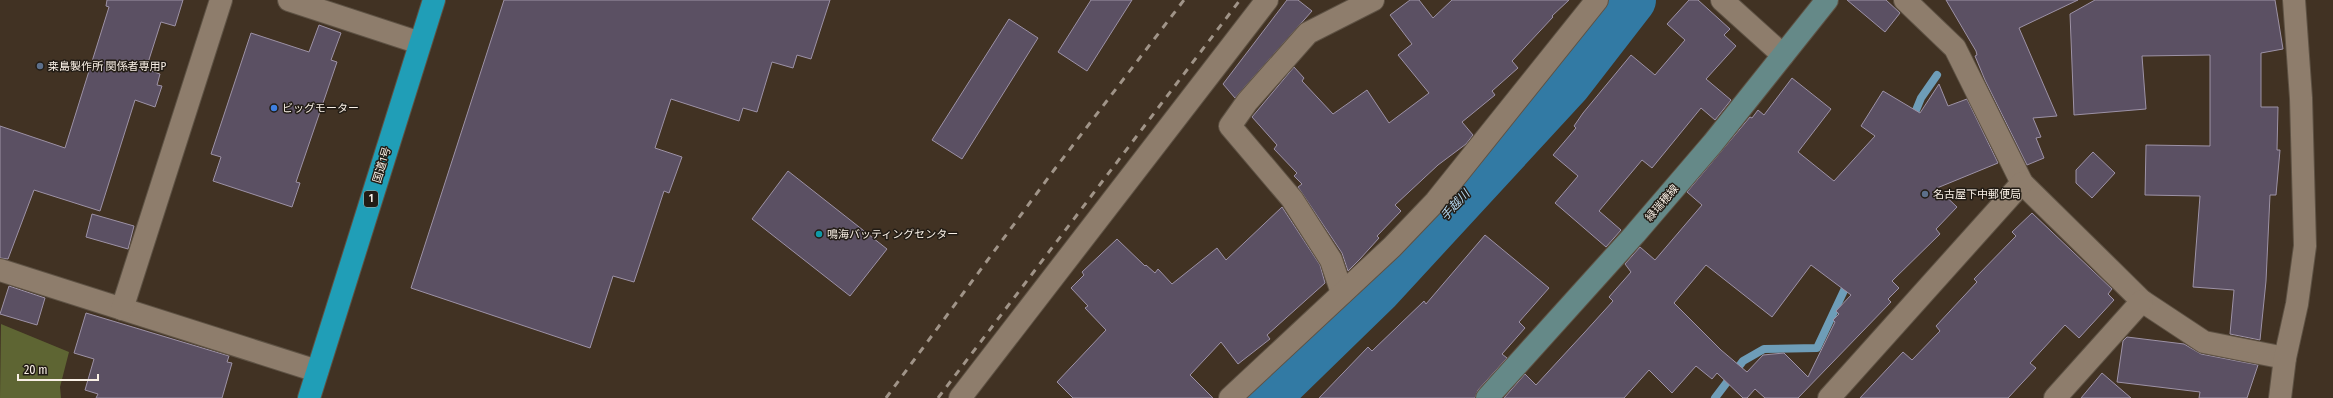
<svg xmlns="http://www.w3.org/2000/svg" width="2333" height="398" font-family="'Fira Sans Condensed','Noto Sans JP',sans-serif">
	<rect width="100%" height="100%" fill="#413223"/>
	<!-- green -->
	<path fill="#5e6533" d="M 1,324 L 69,352 L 60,387 L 61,398 L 0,398 Z"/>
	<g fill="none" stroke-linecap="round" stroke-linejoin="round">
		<!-- stream -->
		<g stroke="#6e9db8" stroke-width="8">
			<path d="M 1912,120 L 1921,98 L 1937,75"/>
			<path d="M 1715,398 L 1743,361 L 1764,349 L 1817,348 L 1848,282"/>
		</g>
		<!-- river -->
		<path stroke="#327aa4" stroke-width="48" d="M 1266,398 L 1378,289 L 1567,84 L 1632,0"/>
	</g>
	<!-- building -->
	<g fill="#5b5063" stroke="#9d92a6" fill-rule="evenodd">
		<path d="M 107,0 L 183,0 L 175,26 L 161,22 L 146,69 L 160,74 L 157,85 L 162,86 L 155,107 L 135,100 L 100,211 L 34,190 L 8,259 L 0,258 L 0,126 L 65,148 L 109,7 L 106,6 Z"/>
		<path d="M 504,0 L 830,0 L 811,59 L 797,55 L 793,68 L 772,62 L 757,112 L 743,108 L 739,121 L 671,99 L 655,148 L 682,157 L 669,193 L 664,191 L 634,282 L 613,276 L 590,348 L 411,288 Z"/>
		<path d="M 1091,0 L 1132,0 L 1087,71 L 1058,52 Z"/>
		<path d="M 1287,0 L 1298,0 L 1312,11 L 1235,98 L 1223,84 Z"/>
		<path d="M 1410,0 L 1419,0 L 1433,18 L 1452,0 L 1569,0 L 1552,16 L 1553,17 L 1512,61 L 1518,68 L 1492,91 L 1495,95 L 1462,122 L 1473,135 L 1466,144 L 1438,165 L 1395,205 L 1401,211 L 1377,236 L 1379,238 L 1360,259 L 1348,271 L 1342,253 L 1298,187 L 1302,184 L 1294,176 L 1297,173 L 1274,149 L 1277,145 L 1252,117 L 1294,67 L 1304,78 L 1302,81 L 1333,114 L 1367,90 L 1389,123 L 1429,93 L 1398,55 L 1412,44 L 1390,15 Z"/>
		<path d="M 1689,0 L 1698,0 L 1730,29 L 1724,35 L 1736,46 L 1706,79 L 1731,100 L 1715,120 L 1701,108 L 1652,168 L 1642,160 L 1599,211 L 1621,230 L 1606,247 L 1555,203 L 1578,176 L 1553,155 L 1576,128 L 1574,126 L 1583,113 L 1631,55 L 1655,75 L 1685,40 L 1667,24 Z"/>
		<path d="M 1847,0 L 1886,0 L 1900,13 L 1885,32 Z"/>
		<path d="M 1946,0 L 2078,0 L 2019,28 L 2057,116 L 2033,118 L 2041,137 L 2036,138 L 2044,158 L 2027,165 L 1985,80 L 1975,56 L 1977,55 L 1976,51 Z"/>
		<path d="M 2095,0 L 2275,0 L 2283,49 L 2261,53 L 2261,107 L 2278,107 L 2277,150 L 2280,150 L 2276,195 L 2270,195 L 2266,281 L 2260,340 L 2230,334 L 2234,290 L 2193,287 L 2200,196 L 2145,195 L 2146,145 L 2210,146 L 2210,55 L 2142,56 L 2146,109 L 2074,115 L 2070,14 Z"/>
		<path d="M 1009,19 L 1038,38 L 962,159 L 932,140 Z"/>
		<path d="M 319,25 L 341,33 L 331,60 L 337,62 L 296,182 L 300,183 L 292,207 L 213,181 L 221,157 L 211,154 L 251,33 L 309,52 Z"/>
		<path d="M 1792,78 L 1831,109 L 1798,152 L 1834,181 L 1875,136 L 1861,126 L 1883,91 L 1920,113 L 1939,84 L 1948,106 L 1967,99 L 1998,163 L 1937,188 L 1957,207 L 1936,229 L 1940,234 L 1892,281 L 1899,288 L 1888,299 L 1891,302 L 1798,398 L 1765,398 L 1755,389 L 1747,398 L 1743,398 L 1717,373 L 1712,379 L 1696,366 L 1672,393 L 1649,370 L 1624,398 L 1504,398 L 1525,374 L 1536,385 L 1584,333 L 1613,301 L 1609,297 L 1631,272 L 1625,264 L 1640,247 L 1655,260 L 1702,205 L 1687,192 L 1750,117 L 1752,118 L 1758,110 L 1764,115 ZM 1706,265 L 1772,317 L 1811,265 L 1851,295 L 1836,311 L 1839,314 L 1833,320 L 1835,322 L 1808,377 L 1784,353 L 1763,355 L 1747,372 L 1721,350 L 1674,303 Z"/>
		<path d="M 2093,152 L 2115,173 L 2092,198 L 2076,183 L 2076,170 Z"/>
		<path d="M 788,171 L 887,249 L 850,296 L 752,219 Z"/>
		<path d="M 1282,207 L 1320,265 L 1325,283 L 1267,335 L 1270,339 L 1238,364 L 1221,342 L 1190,375 L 1213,398 L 1073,398 L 1057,382 L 1106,330 L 1085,308 L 1088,306 L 1071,288 L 1084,275 L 1082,272 L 1117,239 L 1145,266 L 1146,265 L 1155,273 L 1158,269 L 1172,284 L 1217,248 L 1226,260 Z"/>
		<path d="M 2032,213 L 2112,289 L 2108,294 L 2114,300 L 2079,338 L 2065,325 L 2030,363 L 2036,368 L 2008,398 L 1860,398 L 1903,352 L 1912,360 L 1940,331 L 1936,326 L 1977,282 L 1974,279 L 2016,236 L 2012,232 Z"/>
		<path d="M 92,214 L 134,226 L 128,249 L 86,237 Z"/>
		<path d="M 1485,235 L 1549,288 L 1519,322 L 1525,328 L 1502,354 L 1507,358 L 1478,390 L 1475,398 L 1319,398 L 1368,347 L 1372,351 L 1424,301 L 1426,304 Z"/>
		<path d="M 9,286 L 45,298 L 37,325 L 0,314 Z"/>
		<path d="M 86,313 L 229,356 L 227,362 L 232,363 L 222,398 L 96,398 L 98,394 L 85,390 L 94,359 L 74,353 Z"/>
		<path d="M 2127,337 L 2184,344 L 2201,354 L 2258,365 L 2247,398 L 2199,398 L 2200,392 L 2117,382 L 2123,341 Z"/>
		<path d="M 2102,373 L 2131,398 L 2081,398 Z"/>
	</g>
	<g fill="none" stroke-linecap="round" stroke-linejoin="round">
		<!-- minor casing -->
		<g stroke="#5e5244" stroke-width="24">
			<g id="minor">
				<path d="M 289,0 L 420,43"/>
				<path d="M 1722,0 L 1783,55"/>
				<path d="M 1905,0 L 1955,48 L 2022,183 L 2142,301 L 2204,342 L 2285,358"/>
				<path d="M 0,270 L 317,371"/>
				<path d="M 1342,293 L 1331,260 L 1292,199 L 1230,126 L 1247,102 L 1308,33 L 1373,0"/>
				<path d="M 122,309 L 221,0"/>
				<path d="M 960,398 L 1267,0"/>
				<path d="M 1230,398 L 1392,247 L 1436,201 L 1597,0"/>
				<path d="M 1829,398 L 2022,183"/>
				<path d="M 2055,398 L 2142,301"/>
				<path d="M 2280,398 L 2285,358 L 2297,304 L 2305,246 L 2301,98 L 2294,0"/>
			</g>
		</g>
		<!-- secondary casing -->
		<g stroke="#5e5244" stroke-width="24">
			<path id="secondary" d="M 1487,398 L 1635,234 L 1713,143 L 1827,0"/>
		</g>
		<!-- trunk casing -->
		<g stroke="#5e5244" stroke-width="24">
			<path id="trunk" d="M 309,398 L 434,0"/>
		</g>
		<!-- minor -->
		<use href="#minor" stroke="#8e7d6c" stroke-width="22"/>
		<!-- secondary -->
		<use href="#secondary" stroke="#658988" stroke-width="22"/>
		<!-- trunk -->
		<use href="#trunk" stroke="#209eb7" stroke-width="22"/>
		<!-- rail -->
		<g stroke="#a09488" stroke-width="3" stroke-dasharray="7 7" stroke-linecap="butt">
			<path d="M 886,398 L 1054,170 L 1184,0"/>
			<path d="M 938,398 L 1240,0"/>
		</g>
	</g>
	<!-- markers -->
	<g fill="#5c6f8a" stroke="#221c15" stroke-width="1.5">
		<circle cx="40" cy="66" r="4"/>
		<circle cx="1925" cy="194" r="4"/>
	</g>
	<circle fill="#3f7fe0" stroke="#221c15" stroke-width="1.5" cx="274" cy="108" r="4"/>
	<circle fill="#0f9aa8" stroke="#221c15" stroke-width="1.5" cx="819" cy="234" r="4"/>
	<g text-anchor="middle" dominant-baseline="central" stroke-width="3" stroke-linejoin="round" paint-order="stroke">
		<!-- shield labels -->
		<rect fill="#221c15" stroke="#b8b0a7" stroke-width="1" x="364" y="191" width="14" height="16" rx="3"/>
		<g font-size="10" font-weight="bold" fill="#f9f0e6">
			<text x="371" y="199">1</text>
		</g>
		<!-- poi labels -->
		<g font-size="11" fill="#f9f0e6" stroke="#221c15" text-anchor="start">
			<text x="48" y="66">桒島製作所 関係者専用P</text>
			<text x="282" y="108">ビッグモーター</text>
			<text x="1933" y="194">名古屋下中郵便局</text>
			<text x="827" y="234">鳴海バッティングセンター</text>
		</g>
		<!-- street labels -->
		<g font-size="11" fill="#f9f0e6" stroke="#221c15">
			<text transform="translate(382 165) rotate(-73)">国道1号</text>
			<text transform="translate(1662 203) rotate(-49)">緑瑞穂線</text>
		</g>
		<!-- water labels -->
		<g font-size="12" font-style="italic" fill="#b6d9f2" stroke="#221c15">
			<text transform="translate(1455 205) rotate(-47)">手越川</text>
		</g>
	</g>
	<!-- scale -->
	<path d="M18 374v6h80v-6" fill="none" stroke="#f9f0e6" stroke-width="2"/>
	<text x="24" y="374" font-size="12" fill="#f9f0e6" stroke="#221c15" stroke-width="3" paint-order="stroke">20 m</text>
</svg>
